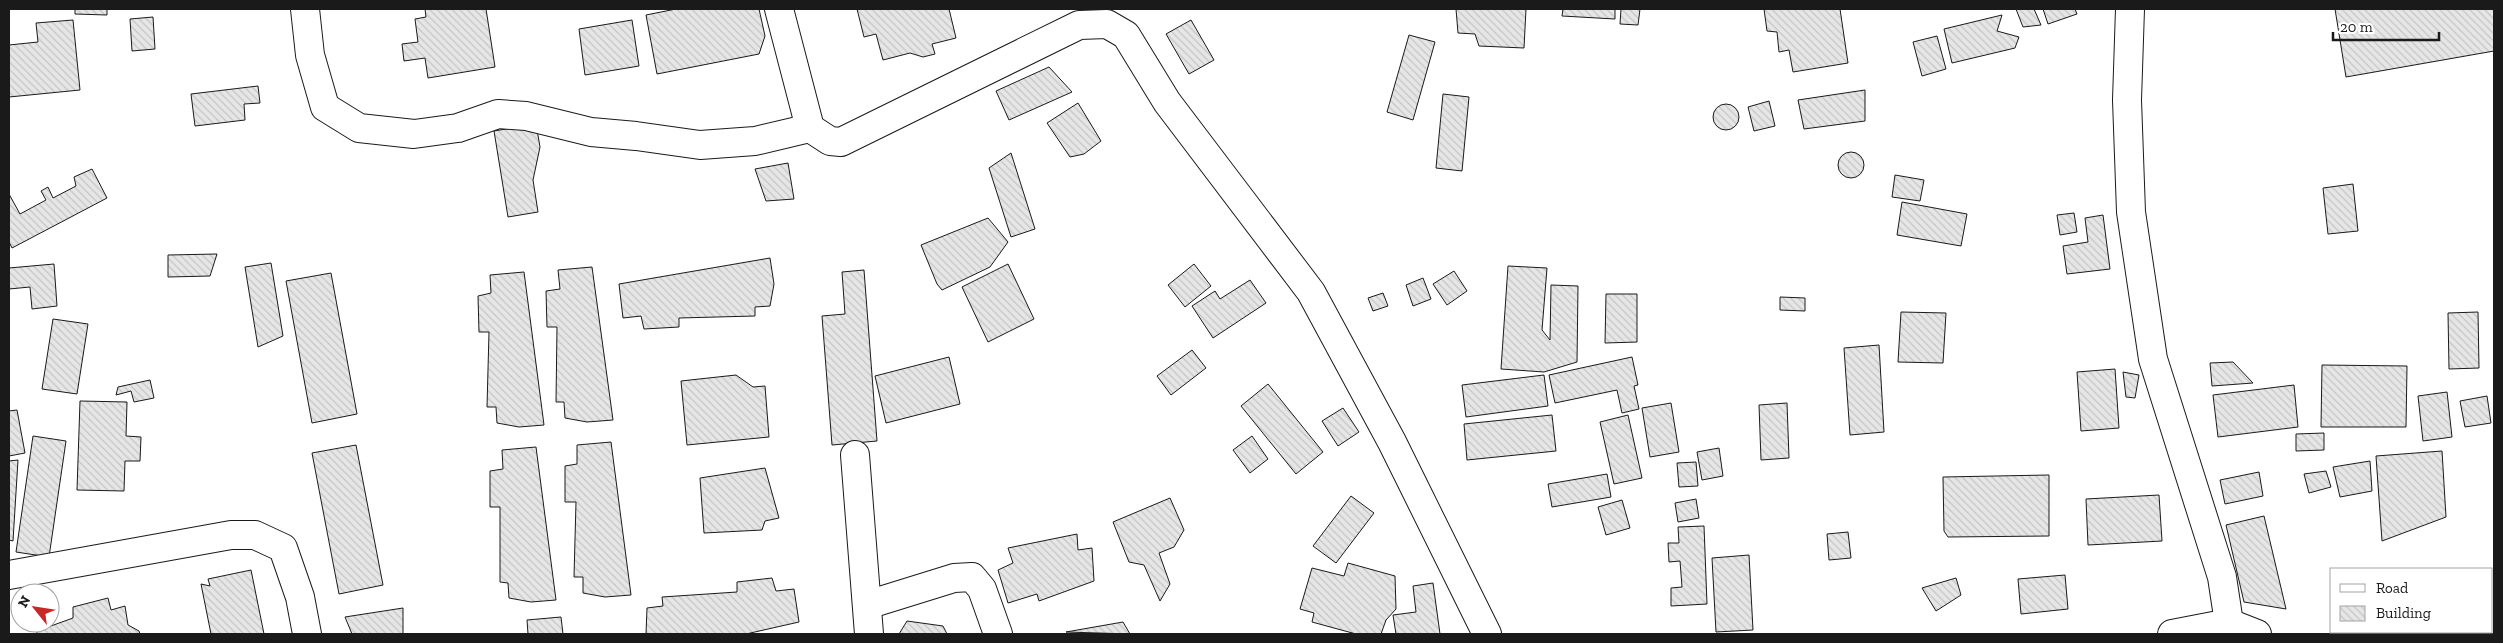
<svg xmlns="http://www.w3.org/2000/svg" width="2503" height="643" font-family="'Zilla Slab',serif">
	<defs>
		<pattern id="building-back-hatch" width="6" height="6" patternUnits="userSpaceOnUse" patternTransform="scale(1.25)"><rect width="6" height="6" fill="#e6e6e6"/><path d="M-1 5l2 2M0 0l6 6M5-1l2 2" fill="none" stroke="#c5c5c5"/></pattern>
	</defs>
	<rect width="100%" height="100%" fill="#fff"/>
	<!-- building -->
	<g fill="url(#building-back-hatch)" stroke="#1a1a1a">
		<path d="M 75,9 L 107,9 L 107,15 L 75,14 Z"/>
		<path d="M 425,9 L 486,9 L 495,67 L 428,78 L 425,58 L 404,61 L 402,44 L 418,42 L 415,19 L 426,17 Z"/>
		<path d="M 676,9 L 759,9 L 765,36 L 759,54 L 657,74 L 646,15 Z"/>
		<path d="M 857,9 L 949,9 L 956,38 L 932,44 L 935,54 L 923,57 L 910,53 L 883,60 L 876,34 L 864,37 Z"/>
		<path d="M 1456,9 L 1526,9 L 1524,48 L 1479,46 L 1475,34 L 1458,33 Z"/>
		<path d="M 1563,9 L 1615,9 L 1615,19 L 1562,16 Z"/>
		<path d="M 1621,9 L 1640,9 L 1638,25 L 1620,24 Z"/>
		<path d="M 1764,9 L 1840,9 L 1848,63 L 1793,72 L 1789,50 L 1779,52 L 1777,32 L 1767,31 Z"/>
		<path d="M 2016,9 L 2034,9 L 2041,25 L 2023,27 Z"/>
		<path d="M 2043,9 L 2075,9 L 2077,14 L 2048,24 Z"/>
		<path d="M 2335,9 L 2494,9 L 2494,51 L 2346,77 Z"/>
		<path d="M 2002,15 L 1997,31 L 2019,37 L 2015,48 L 1952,63 L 1944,29 Z"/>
		<path d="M 153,17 L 155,49 L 132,51 L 130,19 Z"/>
		<path d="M 73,20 L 80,90 L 9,97 L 9,45 L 38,42 L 36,23 Z"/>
		<path d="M 632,20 L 639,66 L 585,75 L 579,29 Z"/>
		<path d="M 1191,20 L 1214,60 L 1189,74 L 1166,34 Z"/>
		<path d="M 1409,35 L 1435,42 L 1413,120 L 1387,112 Z"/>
		<path d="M 1937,36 L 1946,69 L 1922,76 L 1913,42 Z"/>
		<path d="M 1049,67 L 1072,92 L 1009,120 L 996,91 Z"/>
		<path d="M 258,86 L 260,103 L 244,104 L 245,120 L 195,126 L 191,94 Z"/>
		<path d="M 1865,90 L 1865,121 L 1804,129 L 1798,100 Z"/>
		<path d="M 1443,94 L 1469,97 L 1462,171 L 1436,168 Z"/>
		<path d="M 1769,101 L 1775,126 L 1754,131 L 1748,107 Z"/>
		<path d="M 1078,103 L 1101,141 L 1084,154 L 1070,157 L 1047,123 Z"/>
		<circle cx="1726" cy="117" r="13"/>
		<path d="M 536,124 L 540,147 L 533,180 L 538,212 L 508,217 L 494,131 Z"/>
		<circle cx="1851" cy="165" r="13"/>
		<path d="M 1011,153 L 1035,229 L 1011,237 L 989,168 Z"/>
		<path d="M 788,163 L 794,199 L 766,201 L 755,169 Z"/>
		<path d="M 92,169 L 107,198 L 12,248 L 9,242 L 9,194 L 20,214 L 46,200 L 41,191 L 48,187 L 53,198 L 76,186 L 74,177 Z"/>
		<path d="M 1895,175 L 1924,180 L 1920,201 L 1892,197 Z"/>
		<path d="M 2353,184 L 2358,231 L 2328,234 L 2323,188 Z"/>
		<path d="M 1902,202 L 1967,214 L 1961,246 L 1897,235 Z"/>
		<path d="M 2074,213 L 2077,232 L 2060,235 L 2057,215 Z"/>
		<path d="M 2103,215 L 2110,269 L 2067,274 L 2063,246 L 2088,242 L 2085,218 Z"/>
		<path d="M 988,218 L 1008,242 L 990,267 L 942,290 L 937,284 L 921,245 Z"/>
		<path d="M 217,254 L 210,276 L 168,277 L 168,255 Z"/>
		<path d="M 770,258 L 774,284 L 770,306 L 755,307 L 755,316 L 679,318 L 679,327 L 644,329 L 641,316 L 623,318 L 619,284 Z"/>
		<path d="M 271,263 L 283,336 L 258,347 L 245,267 Z"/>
		<path d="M 54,264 L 57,306 L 32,309 L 30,287 L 9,289 L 9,268 Z"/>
		<path d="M 1008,264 L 1034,319 L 988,342 L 962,287 Z"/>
		<path d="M 1194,264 L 1211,286 L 1185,307 L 1168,285 Z"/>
		<path d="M 1508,266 L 1547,268 L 1542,330 L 1550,340 L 1551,285 L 1578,286 L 1577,362 L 1544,372 L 1501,369 Z"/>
		<path d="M 592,267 L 613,420 L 587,422 L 565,418 L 564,402 L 556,402 L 557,327 L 547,327 L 546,291 L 560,289 L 558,270 Z"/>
		<path d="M 864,270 L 877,441 L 832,445 L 822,316 L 845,314 L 842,272 Z"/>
		<path d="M 1454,271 L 1467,291 L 1447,305 L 1433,284 Z"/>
		<path d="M 524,272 L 544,425 L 519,427 L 497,423 L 496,407 L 487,407 L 489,332 L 479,332 L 478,296 L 491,293 L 490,275 Z"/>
		<path d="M 331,273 L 357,414 L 312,423 L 286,281 Z"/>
		<path d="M 1423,278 L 1431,299 L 1413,306 L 1406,285 Z"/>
		<path d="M 1250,280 L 1266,303 L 1213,338 L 1192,306 L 1215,291 L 1220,299 Z"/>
		<path d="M 1383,293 L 1388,306 L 1373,311 L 1368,298 Z"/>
		<path d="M 1606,294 L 1637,294 L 1637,342 L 1605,343 Z"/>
		<path d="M 1780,297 L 1805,298 L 1805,311 L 1780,310 Z"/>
		<path d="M 1901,312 L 1946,313 L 1943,363 L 1898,362 Z"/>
		<path d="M 2478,312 L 2479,368 L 2449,369 L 2448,313 Z"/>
		<path d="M 53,319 L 88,324 L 77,394 L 42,389 Z"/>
		<path d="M 1879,345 L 1884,432 L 1850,435 L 1844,348 Z"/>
		<path d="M 1192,350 L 1206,368 L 1171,395 L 1157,376 Z"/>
		<path d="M 949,357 L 960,404 L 886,423 L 875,376 Z"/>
		<path d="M 1632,357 L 1638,385 L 1634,386 L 1639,409 L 1622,413 L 1617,390 L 1555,403 L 1549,375 Z"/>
		<path d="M 2233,362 L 2253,383 L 2212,386 L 2210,363 Z"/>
		<path d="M 2322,365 L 2407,366 L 2406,427 L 2321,427 Z"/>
		<path d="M 2115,369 L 2119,428 L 2081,431 L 2077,372 Z"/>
		<path d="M 2123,372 L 2139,375 L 2135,398 L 2126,397 Z"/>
		<path d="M 736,375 L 753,387 L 765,386 L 769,437 L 687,445 L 681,381 Z"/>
		<path d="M 1544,375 L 1548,406 L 1466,417 L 1462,385 Z"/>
		<path d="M 150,380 L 154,398 L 134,402 L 131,391 L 116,395 L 118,387 Z"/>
		<path d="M 1268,384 L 1323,452 L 1296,474 L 1241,406 Z"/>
		<path d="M 2294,385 L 2298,427 L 2218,437 L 2213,395 Z"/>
		<path d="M 2447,392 L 2452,437 L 2423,441 L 2418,396 Z"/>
		<path d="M 2487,396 L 2491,423 L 2465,427 L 2460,401 Z"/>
		<path d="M 80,401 L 127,402 L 126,436 L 141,437 L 140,461 L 125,461 L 124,491 L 77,490 Z"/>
		<path d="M 1671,403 L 1679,452 L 1650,457 L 1642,408 Z"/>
		<path d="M 1787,403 L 1789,458 L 1761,460 L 1759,405 Z"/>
		<path d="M 1343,408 L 1359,432 L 1338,446 L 1322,421 Z"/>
		<path d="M 17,410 L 25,453 L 9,456 L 9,411 Z"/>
		<path d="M 1552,415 L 1556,451 L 1467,460 L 1464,424 Z"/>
		<path d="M 1628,415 L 1642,478 L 1614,484 L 1600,422 Z"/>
		<path d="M 2324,433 L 2324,450 L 2296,451 L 2296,434 Z"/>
		<path d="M 33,436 L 66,441 L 49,557 L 16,552 Z"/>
		<path d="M 1252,436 L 1268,459 L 1250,473 L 1233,450 Z"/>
		<path d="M 611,442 L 631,595 L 605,597 L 583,593 L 583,577 L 574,577 L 576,502 L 565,502 L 565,466 L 577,464 L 577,445 Z"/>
		<path d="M 356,445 L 383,585 L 339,594 L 312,453 Z"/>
		<path d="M 536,447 L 556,600 L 531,602 L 509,598 L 508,583 L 500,582 L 500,507 L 490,507 L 490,471 L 503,469 L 502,450 Z"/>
		<path d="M 1719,448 L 1723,476 L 1702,480 L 1697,452 Z"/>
		<path d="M 2442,451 L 2446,517 L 2382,541 L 2376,456 Z"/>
		<path d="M 18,460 L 13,541 L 9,540 L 9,461 Z"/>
		<path d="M 2370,461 L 2372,491 L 2340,497 L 2333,467 Z"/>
		<path d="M 1696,462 L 1698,486 L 1679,487 L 1677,463 Z"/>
		<path d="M 765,468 L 779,518 L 765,521 L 762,530 L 704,533 L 700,478 Z"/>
		<path d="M 2326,471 L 2331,487 L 2309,493 L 2304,474 Z"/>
		<path d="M 2259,472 L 2263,496 L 2225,504 L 2220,480 Z"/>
		<path d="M 1607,474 L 1611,497 L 1552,507 L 1548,484 Z"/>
		<path d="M 2049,475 L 2049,536 L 1948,537 L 1944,531 L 1943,477 Z"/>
		<path d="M 2159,495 L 2162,541 L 2088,545 L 2086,499 Z"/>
		<path d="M 1351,496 L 1374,513 L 1336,563 L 1313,546 Z"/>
		<path d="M 1170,498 L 1184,530 L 1174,547 L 1159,553 L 1170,584 L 1160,601 L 1144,565 L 1129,562 L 1113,522 Z"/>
		<path d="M 1696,499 L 1699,518 L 1678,522 L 1675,503 Z"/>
		<path d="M 1622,500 L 1630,528 L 1606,535 L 1598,507 Z"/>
		<path d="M 2264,516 L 2286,609 L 2244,602 L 2226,525 Z"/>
		<path d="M 1704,526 L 1707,604 L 1671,606 L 1671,588 L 1682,587 L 1680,561 L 1669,562 L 1668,543 L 1679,543 L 1678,527 Z"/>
		<path d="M 1848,532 L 1851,558 L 1829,560 L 1827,534 Z"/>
		<path d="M 1077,534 L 1078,550 L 1092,548 L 1094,581 L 1039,601 L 1037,594 L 1008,603 L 998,570 L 1013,563 L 1008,548 Z"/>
		<path d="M 1749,555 L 1753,630 L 1716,632 L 1712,558 Z"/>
		<path d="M 1348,563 L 1395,576 L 1396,609 L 1386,620 L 1381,634 L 1356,634 L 1312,622 L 1314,613 L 1300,609 L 1312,568 L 1344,576 Z"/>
		<path d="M 251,570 L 264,634 L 211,634 L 201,584 L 210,586 L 208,579 Z"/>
		<path d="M 2065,575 L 2068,609 L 2021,614 L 2018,579 Z"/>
		<path d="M 772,578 L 776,591 L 794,589 L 799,622 L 746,634 L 646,634 L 647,608 L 663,606 L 662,597 L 737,592 L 737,582 Z"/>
		<path d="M 1956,578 L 1961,595 L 1936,611 L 1922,588 Z"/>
		<path d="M 1433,583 L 1440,634 L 1396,634 L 1393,615 L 1416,612 L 1413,586 Z"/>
		<path d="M 108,598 L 111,610 L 125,606 L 128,625 L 139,631 L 140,634 L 37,634 L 37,631 L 73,618 L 73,607 Z"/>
		<path d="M 403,608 L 403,634 L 352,634 L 345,617 Z"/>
		<path d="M 561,617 L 563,634 L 528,634 L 527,620 Z"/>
		<path d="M 907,621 L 943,626 L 947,634 L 899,634 Z"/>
		<path d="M 1123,622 L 1130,634 L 1066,632 Z"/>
	</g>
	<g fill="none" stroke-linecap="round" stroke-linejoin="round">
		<!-- street casing -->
		<g stroke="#1a1a1a" stroke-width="30">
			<g id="street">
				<path d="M 305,9 L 310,55 L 325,107 L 359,128 L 414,134 L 458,128 L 498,114 L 526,116 L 591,132 L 636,136 L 700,145 L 755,141 L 810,128"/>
				<path d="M 779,9 L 810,128 L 830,141 L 841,142 L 1079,25 L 1107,24 L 1126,35 L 1167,102 L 1311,292 L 1392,442 L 1487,634"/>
				<path d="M 2130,9 L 2127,100 L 2131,212 L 2153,359 L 2222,577 L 2229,623 L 2257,634"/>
				<path d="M 855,455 L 869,634"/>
				<path d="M 9,575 L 231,535 L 255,535 L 283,548 L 300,597 L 307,634"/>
				<path d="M 867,605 L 954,578 L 972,577 L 982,589 L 998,634"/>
				<path d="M 2172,634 L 2229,623 L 2227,634"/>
			</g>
		</g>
		<!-- street -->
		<use href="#street" stroke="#fff" stroke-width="28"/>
	</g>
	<!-- border -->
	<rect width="2503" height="643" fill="none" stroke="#1a1a1a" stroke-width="20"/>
	<!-- legend -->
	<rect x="2330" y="568" width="162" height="65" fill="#ffffff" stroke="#a3a3a3"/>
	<rect x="2340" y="584" width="25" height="8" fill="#ffffff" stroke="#a3a3a3"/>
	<text x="2376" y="593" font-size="15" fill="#1a1a1a">Road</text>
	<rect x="2340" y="606" width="25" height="15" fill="url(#building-back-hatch)" stroke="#a3a3a3"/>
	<text x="2376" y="618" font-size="15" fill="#1a1a1a">Building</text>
	<!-- north arrow -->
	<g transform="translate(35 608) rotate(300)"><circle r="24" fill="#ffffff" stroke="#a3a3a3"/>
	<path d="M0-4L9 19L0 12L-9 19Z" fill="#c62828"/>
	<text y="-8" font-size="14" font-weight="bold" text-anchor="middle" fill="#1a1a1a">N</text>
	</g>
	<!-- scale -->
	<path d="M2333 32v8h106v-8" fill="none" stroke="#1a1a1a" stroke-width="2.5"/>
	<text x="2340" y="32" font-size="15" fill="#1a1a1a" stroke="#ffffff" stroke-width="4" paint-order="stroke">20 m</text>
</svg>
